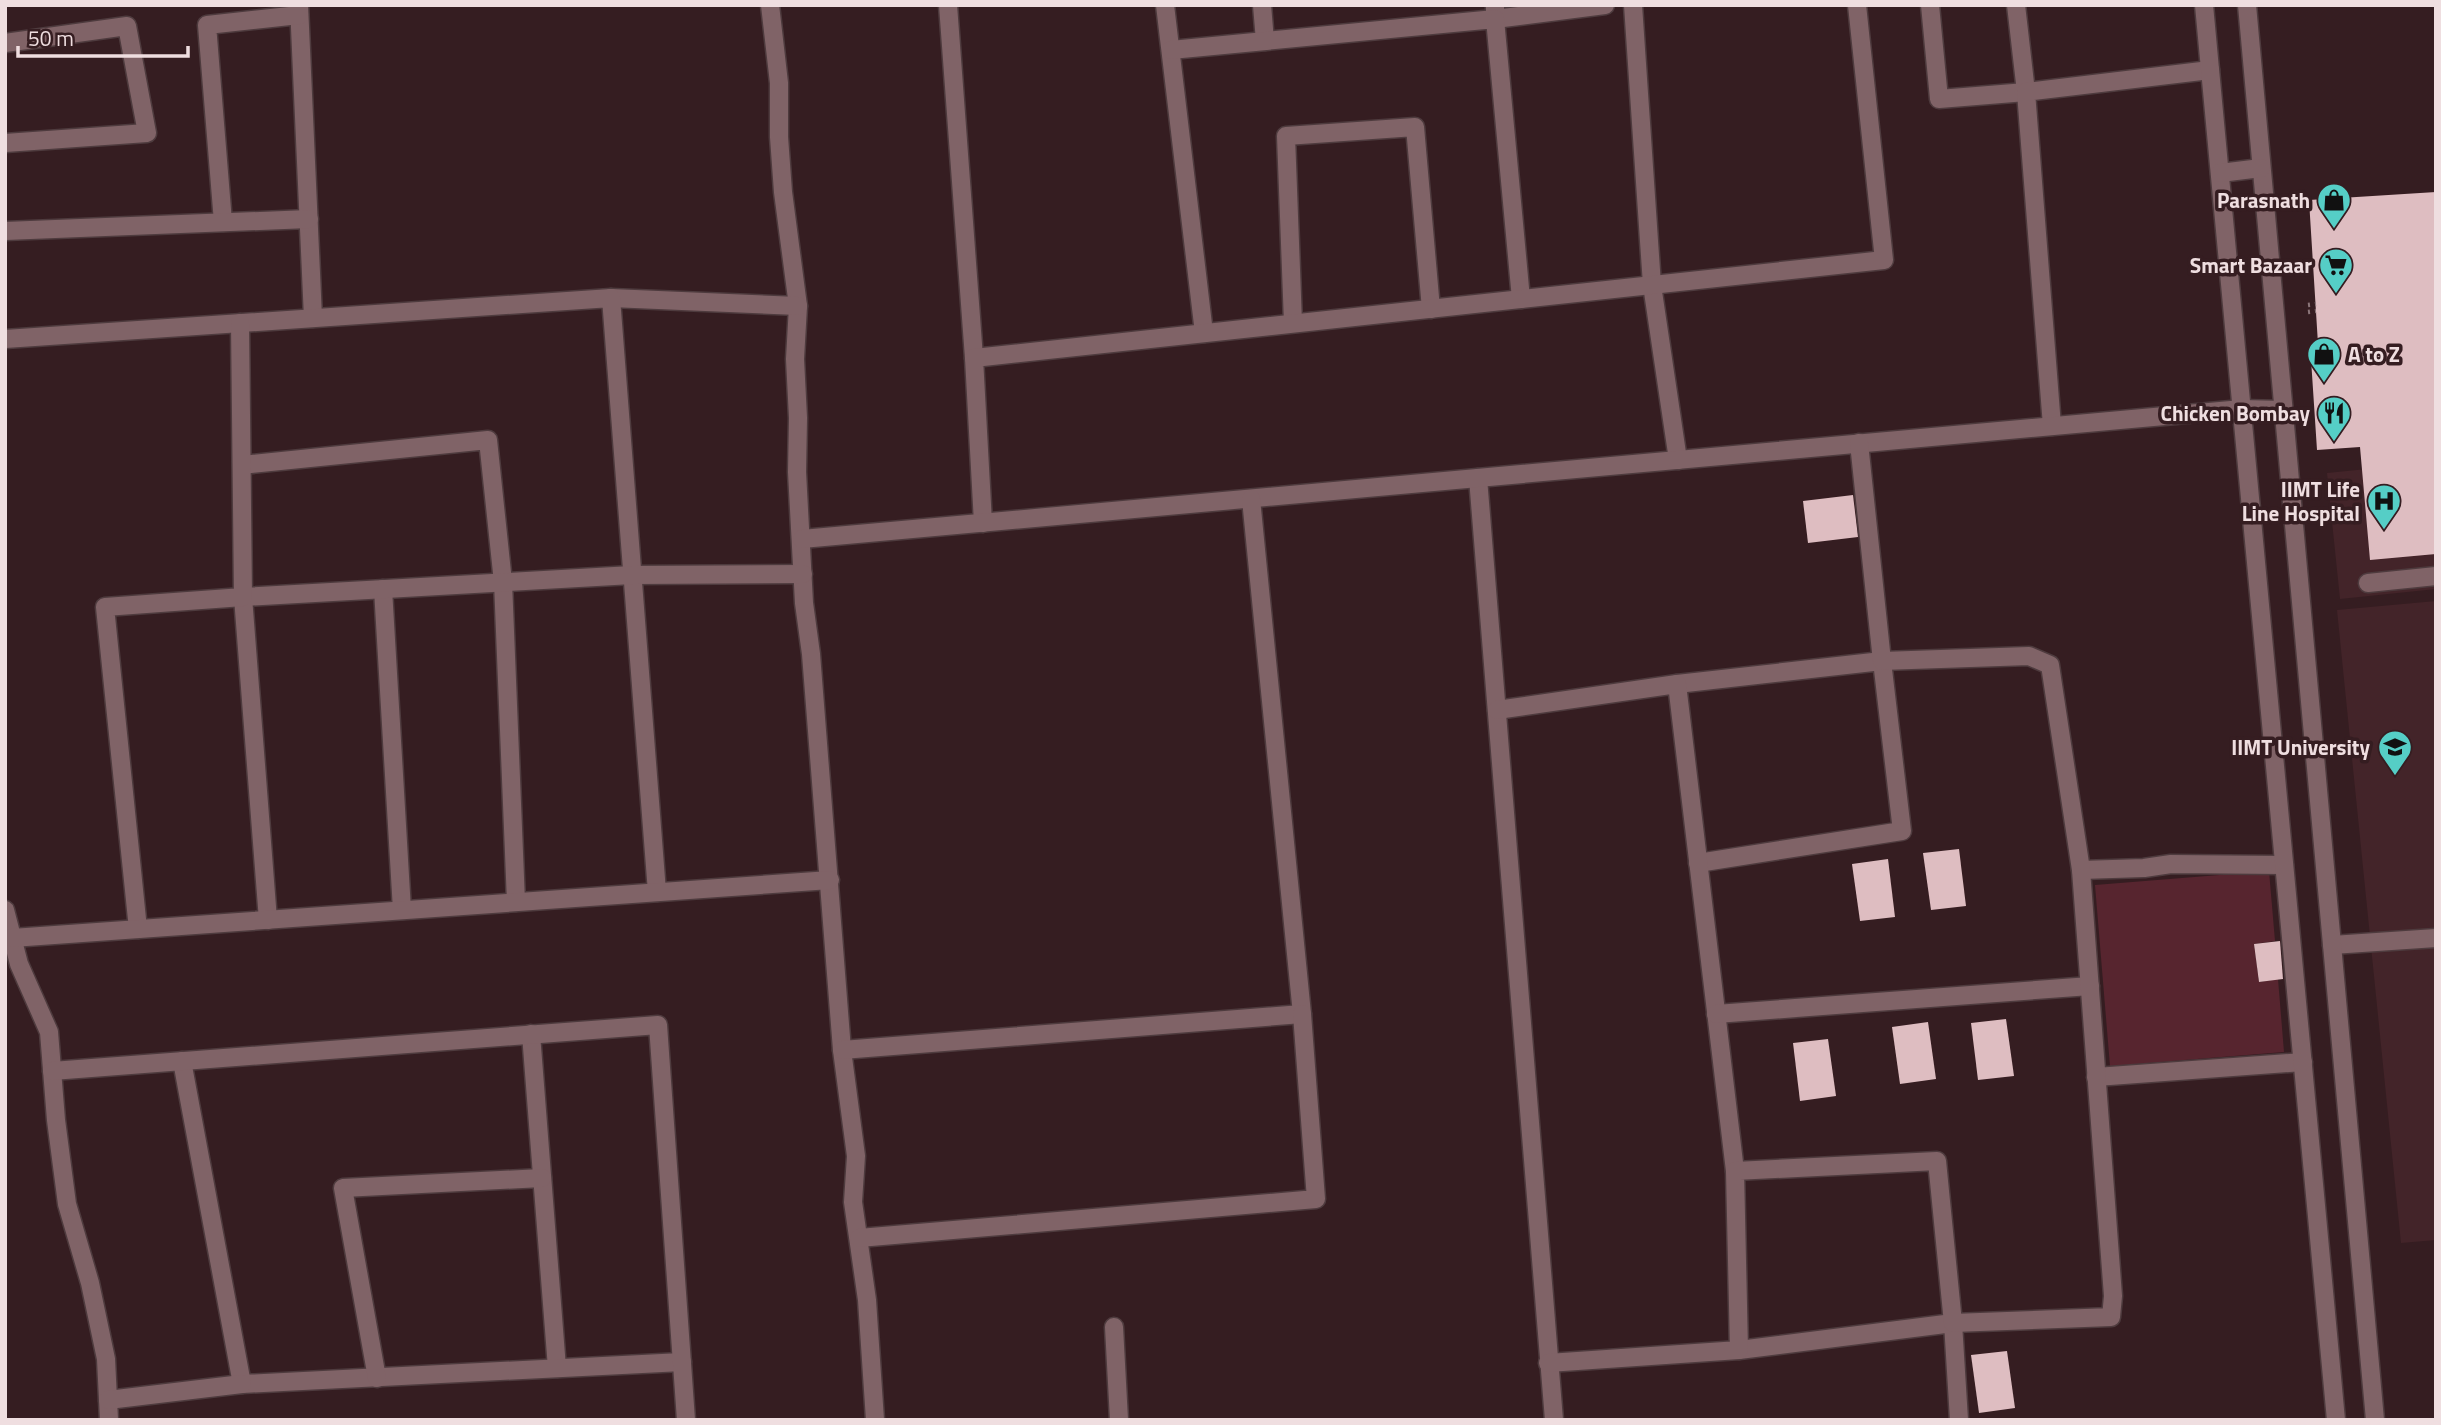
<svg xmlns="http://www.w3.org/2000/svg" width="2441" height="1425" font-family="'Titillium Web',sans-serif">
	<rect width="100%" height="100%" fill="#351d21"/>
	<!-- built -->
	<g fill="#432429">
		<path d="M 2436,462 L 2436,589 L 2340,599 L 2327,473 Z"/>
		<path d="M 2436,601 L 2436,1240 L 2401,1243 L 2337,610 Z"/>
	</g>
	<!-- green -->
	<path fill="#57252f" d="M 2269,871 L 2275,941 L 2254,944 L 2259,982 L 2278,979 L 2284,1052 L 2110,1066 L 2095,885 Z"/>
	<!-- building -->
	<g fill="#debdc1">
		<path d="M 2436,192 L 2436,554 L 2370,560 L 2360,447 L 2317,450 L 2310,344 L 2318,344 L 2309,200 Z"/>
		<path d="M 1853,495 L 1858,537 L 1808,543 L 1803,501 Z"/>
		<path d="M 1959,849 L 1966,906 L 1931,910 L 1923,853 Z"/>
		<path d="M 1888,859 L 1895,917 L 1860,921 L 1852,864 Z"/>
		<path d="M 2280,941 L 2283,979 L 2259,982 L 2254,944 Z"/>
		<path d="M 2006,1019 L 2014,1076 L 1978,1080 L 1971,1023 Z"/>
		<path d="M 1928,1022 L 1936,1079 L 1900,1084 L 1892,1027 Z"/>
		<path d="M 1828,1039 L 1836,1096 L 1800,1101 L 1793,1043 Z"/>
		<path d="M 2007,1351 L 2015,1408 L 1979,1413 L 1971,1355 Z"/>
	</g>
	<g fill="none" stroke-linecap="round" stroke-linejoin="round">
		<!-- minor casing -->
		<g stroke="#4e3b3e" stroke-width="21">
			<g id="minor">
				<path d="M 299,5 L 313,318"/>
				<path d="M 770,5 L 779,83 L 779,137 L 783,192 L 798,306 L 795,359 L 798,418 L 797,472 L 804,603 L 811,654 L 842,1050 L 856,1156 L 853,1202 L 867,1300 L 875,1420"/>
				<path d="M 948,5 L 974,358"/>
				<path d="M 1165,5 L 1204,333"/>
				<path d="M 1262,5 L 1265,41"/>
				<path d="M 1495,5 L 1495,19 L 1605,5"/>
				<path d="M 1633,5 L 1652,285 L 1678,460"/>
				<path d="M 1930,5 L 1939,99 L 2026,92 L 2016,5"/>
				<path d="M 5,43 L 127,26 L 147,133 L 5,143"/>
				<path d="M 1171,50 L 1495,19 L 1521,299"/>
				<path d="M 223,222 L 207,25 L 299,15"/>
				<path d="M 5,231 L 309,219"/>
				<path d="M 611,298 L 798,306"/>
				<path d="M 1293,323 L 1286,136 L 1415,127 L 1431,309"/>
				<path d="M 5,339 L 611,298 L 657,892"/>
				<path d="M 2052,426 L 2026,92 L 2210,70"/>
				<path d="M 242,465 L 488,440 L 503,582 L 516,902"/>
				<path d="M 1478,478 L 1554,1420"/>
				<path d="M 983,523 L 974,358 L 1884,260 L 1857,5"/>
				<path d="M 802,539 L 2242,409 L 2283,410"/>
				<path d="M 2368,583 L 2436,576"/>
				<path d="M 383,589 L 402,910"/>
				<path d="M 1677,684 L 1882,661 L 1902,831 L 1698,863"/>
				<path d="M 1497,710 L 1677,684 L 1735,1171"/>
				<path d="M 2081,870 L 2144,868 L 2171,864 L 2284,865"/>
				<path d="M 5,910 L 19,964 L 49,1032 L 56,1120 L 67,1204 L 90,1283 L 106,1359 L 109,1420"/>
				<path d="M 268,920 L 243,597 L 632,575 L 803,574"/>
				<path d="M 138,929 L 105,607 L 243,597 L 240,323"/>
				<path d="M 12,938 L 830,880"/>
				<path d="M 2332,945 L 2436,938"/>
				<path d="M 1716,1014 L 2090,986"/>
				<path d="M 531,1034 L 557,1368"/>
				<path d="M 842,1050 L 1302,1014 L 1251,499"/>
				<path d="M 182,1061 L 242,1384 L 682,1362"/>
				<path d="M 52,1071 L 658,1025 L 686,1420"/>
				<path d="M 2096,1077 L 2303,1062"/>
				<path d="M 859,1238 L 1316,1199 L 1302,1014"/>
				<path d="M 1114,1327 L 1119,1420"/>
				<path d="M 1739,1350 L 1953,1323 L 1959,1420"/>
				<path d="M 1548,1363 L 1739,1350 L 1735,1171 L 1937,1161 L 1953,1323 L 2111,1317 L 2113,1296 L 2081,870 L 2050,665 L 2029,656 L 1882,661 L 1859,443"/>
				<path d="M 377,1378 L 343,1188 L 542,1178"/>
				<path d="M 108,1400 L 242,1384"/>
			</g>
		</g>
		<!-- tertiary casing -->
		<g stroke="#4e3b3e" stroke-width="21">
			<g id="tertiary">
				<path d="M 2204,5 L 2336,1420"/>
				<path d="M 2247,5 L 2375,1420"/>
				<path d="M 2220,173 L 2261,168"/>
			</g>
		</g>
		<!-- path -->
		<g stroke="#8b767a" stroke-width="4.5" stroke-dasharray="2 5" stroke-linecap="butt">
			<path d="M 2308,305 L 2316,304"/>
			<path d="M 2308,312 L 2316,311"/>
		</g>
		<!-- minor -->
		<use href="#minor" stroke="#806367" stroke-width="18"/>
		<!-- tertiary -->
		<use href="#tertiary" stroke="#806367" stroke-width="18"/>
	</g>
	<!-- icons -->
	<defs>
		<g id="shop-pin" transform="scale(1.75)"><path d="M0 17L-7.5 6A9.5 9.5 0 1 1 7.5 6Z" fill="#55cec6" stroke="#351d21"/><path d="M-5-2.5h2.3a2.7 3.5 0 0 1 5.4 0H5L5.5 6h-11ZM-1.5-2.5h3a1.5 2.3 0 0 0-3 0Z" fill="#111"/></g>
		<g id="supermarket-pin" transform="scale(1.75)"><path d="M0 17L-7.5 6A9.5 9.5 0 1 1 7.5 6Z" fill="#55cec6" stroke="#351d21"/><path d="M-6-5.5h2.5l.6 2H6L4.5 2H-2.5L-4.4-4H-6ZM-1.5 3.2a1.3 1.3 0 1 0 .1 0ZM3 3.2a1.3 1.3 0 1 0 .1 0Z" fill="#111"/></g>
		<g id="restaurant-pin" transform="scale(1.75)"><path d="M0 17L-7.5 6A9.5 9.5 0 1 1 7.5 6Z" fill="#55cec6" stroke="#351d21"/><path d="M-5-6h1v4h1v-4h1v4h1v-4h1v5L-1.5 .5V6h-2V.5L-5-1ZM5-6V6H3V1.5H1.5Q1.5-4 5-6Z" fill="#111"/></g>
		<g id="hospital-pin" transform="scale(1.75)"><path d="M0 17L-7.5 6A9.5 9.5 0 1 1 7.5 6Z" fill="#55cec6" stroke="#351d21"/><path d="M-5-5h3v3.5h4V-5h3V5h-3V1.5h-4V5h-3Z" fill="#111"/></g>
		<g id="university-pin" transform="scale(1.75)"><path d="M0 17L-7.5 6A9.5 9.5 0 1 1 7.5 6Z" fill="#55cec6" stroke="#351d21"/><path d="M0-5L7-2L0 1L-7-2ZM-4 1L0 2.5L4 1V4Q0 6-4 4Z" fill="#111"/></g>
	</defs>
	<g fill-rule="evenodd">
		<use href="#shop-pin" x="2334" y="200"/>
		<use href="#supermarket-pin" x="2336" y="265"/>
		<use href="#shop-pin" x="2324" y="354"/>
		<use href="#restaurant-pin" x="2334" y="413"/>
		<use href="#hospital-pin" x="2384" y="501"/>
		<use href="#university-pin" x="2395" y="747"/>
	</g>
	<g text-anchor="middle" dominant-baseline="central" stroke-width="7" stroke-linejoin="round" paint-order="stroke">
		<!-- poi labels -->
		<g font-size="21" font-weight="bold" fill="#efdee0" stroke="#351d21" text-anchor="end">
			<text x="2310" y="200">Parasnath</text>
			<text x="2312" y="265">Smart Bazaar</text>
			<text x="2348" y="354" text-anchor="start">A to Z</text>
			<text x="2310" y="413">Chicken Bombay</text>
			<text x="2360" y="489">IIMT Life<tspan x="2360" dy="24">Line Hospital</tspan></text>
			<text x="2370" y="747">IIMT University</text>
		</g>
	</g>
	<!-- border -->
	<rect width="2441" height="1425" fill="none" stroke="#efdee0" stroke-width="14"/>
	<!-- scale -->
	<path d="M18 46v10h170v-10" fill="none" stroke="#efdee0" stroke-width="3.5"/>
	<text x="28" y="46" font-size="21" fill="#efdee0" stroke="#351d21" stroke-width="5" paint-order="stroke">50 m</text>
</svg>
